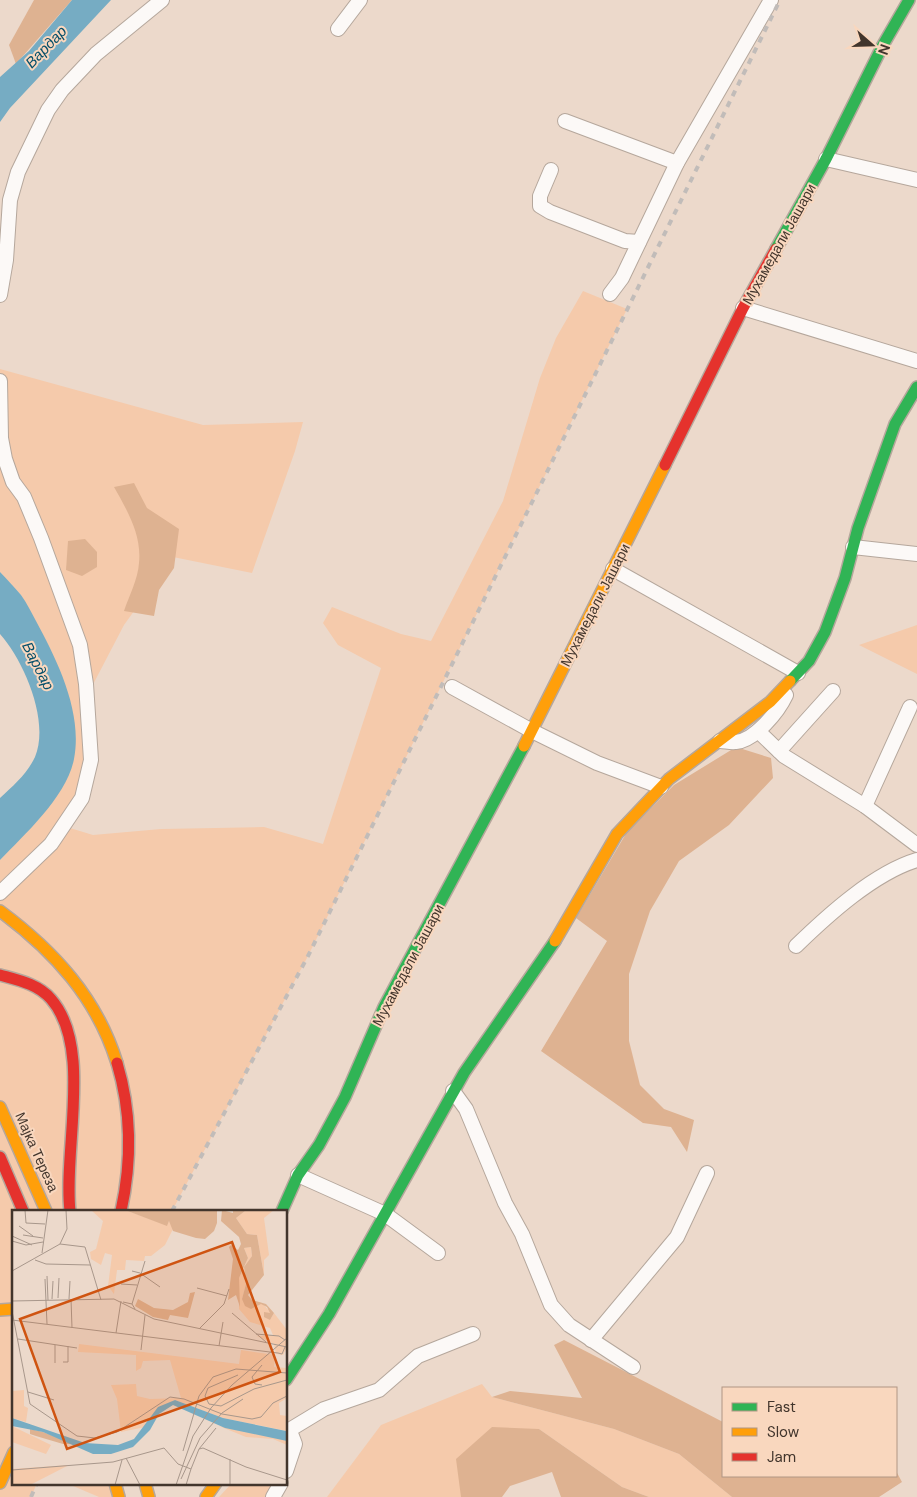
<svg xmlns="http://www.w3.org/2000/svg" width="917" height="1497" font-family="'DM Sans',sans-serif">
	<rect width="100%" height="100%" fill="#ecd9cb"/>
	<!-- green -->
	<g fill="#f5caab">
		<path d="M 583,291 L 627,309 L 308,956 L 172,1211 L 14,1211 L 14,1483 L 37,1483 L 31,1497 L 0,1497 L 0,860 L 39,819 L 64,784 L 36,622 L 21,595 L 0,572 L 0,369 L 203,425 L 303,422 L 295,451 L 252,573 L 173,557 L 124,625 L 87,696 L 86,783 L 60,825 L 93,835 L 161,829 L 264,827 L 323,844 L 381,668 L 338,645 L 323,623 L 332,607 L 401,634 L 431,641 L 503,501 L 540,378 L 556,338 Z"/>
		<path d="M 917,625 L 917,674 L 859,645 Z"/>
		<path d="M 482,1384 L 492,1397 L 614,1429 L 679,1454 L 732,1497 L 649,1497 L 622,1487 L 539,1429 L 461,1497 L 327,1497 L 381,1425 Z"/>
		<path d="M 66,1483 L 125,1483 L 118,1497 L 99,1497 Z"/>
		<path d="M 232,1483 L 273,1483 L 267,1497 L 219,1497 Z"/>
	</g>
	<!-- forest -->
	<g fill="#deb291">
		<path d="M 34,0 L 72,0 L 16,64 L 9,45 Z"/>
		<path d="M 134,483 L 147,508 L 179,529 L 174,568 L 159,590 L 154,616 L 124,611 C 129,596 138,579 139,563 C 142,535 127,510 114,487 Z"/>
		<path d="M 85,539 L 97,552 L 97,567 L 82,576 L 66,570 L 68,541 Z"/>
		<path d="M 736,747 L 771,758 L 773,778 L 729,825 L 679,861 L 650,911 L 629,974 L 629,1041 L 640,1085 L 664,1109 L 694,1120 L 687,1152 L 671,1127 L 643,1123 L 541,1051 L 607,941 L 576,918 L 627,832 L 674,785 Z"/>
		<path d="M 564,1340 L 723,1422 L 723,1476 L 896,1476 L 896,1471 L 902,1482 L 879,1497 L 732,1497 L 679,1454 L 614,1429 L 492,1397 L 510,1391 L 582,1398 L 554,1345 Z"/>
		<path d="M 492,1427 L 539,1429 L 622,1487 L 649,1497 L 561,1497 L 552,1472 L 510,1486 L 502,1497 L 461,1497 L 456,1459 Z"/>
	</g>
	<!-- water -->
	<g fill="#76acc3">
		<path d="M 72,0 L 111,0 L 10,108 L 0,122 L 0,77 L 29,51 Z"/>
		<path d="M 0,572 C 7,579 14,587 21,595 C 27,603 31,612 36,621 C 57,660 83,712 74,759 C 67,796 25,834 0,860 L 0,798 C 13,786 27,774 35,757 C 50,721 24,661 0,634 Z"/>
	</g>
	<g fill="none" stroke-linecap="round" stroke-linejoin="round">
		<!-- street casing -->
		<g stroke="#b5a79c" stroke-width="16">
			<g id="street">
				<path d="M 338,29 L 360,0"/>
				<path d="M 565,121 L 677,163"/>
				<path d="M 826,159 L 917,180"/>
				<path d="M 551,170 L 540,196 L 540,206 L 550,212 L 625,241 L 639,242"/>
				<path d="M 610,294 L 622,278 L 677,163 L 771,0"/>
				<path d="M 0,295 L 6,260 L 10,200 L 18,172 L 48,110 L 62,90 L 96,54 L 162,0"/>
				<path d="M 743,308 L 917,361"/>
				<path d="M 0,381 L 1,438 L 5,459 L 13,482 L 24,497 L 41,538 L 80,645 L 86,684 L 91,760 L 82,798 L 51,844 L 0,893"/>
				<path d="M 853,547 L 917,554"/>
				<path d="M 613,569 L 798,673"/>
				<path d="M 452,687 L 532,731 L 597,763 L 661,787"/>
				<path d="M 758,731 L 784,756 L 865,806 L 917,845"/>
				<path d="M 720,741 C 725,741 731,743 736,742 C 755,740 778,712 786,695"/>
				<path d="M 779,751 L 833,691"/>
				<path d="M 865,806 L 910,707"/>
				<path d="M 796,946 C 828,915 874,873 917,860"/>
				<path d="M 453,1091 L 466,1109 L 505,1203 L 522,1234 L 551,1305 L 569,1325 L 633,1367"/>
				<path d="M 298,1175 L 385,1214 L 438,1253"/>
				<path d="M 591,1340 L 677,1237 L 707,1173"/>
				<path d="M 286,1432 L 324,1409 L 379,1390 L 418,1356 L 473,1334"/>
				<path d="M 286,1471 L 295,1444 L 290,1431"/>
				<path d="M 273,1497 L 281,1483"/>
			</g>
		</g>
		<!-- fast casing -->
		<g stroke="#b5a79c" stroke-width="14">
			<g id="fast">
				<path d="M 776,249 L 826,159 L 883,45 L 909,0"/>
				<path d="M 790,681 L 809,661 L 825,632 L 845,578 L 858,528 L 895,424 L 917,387"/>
				<path d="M 282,1211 L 298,1175 L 319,1145 L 345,1097 L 384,1007 L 524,746"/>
				<path d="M 286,1380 L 329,1314 L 464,1073 L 555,941"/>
			</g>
		</g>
		<!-- slow casing -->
		<g stroke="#b5a79c" stroke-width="14">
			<g id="slow">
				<path d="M 524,746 L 665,465"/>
				<path d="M 0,911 C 54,951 97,998 117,1063"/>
				<path d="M 555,941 L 617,834 L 669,779 L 770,702 L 790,681"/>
				<path d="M 0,1107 L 46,1211"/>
				<path d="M 0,1310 L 14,1309"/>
				<path d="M 0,1483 L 14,1452"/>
				<path d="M 115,1483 L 119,1497"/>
				<path d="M 145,1483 L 149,1497"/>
				<path d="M 206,1497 L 216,1483"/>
			</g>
		</g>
		<!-- jam casing -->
		<g stroke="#b5a79c" stroke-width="14">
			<g id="jam">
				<path d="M 665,465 L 743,308 L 776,249"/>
				<path d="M 0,975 C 18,980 38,984 51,999 C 93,1047 63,1149 70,1211"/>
				<path d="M 117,1063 C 132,1113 132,1161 121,1211"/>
				<path d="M 0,1157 L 23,1211"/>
			</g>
		</g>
		<!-- street -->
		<use href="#street" stroke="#fcf9f7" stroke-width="14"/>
		<!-- fast -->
		<use href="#fast" stroke="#30b455" stroke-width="11"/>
		<!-- slow -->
		<use href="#slow" stroke="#ff9f0a" stroke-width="11"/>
		<!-- jam -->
		<use href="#jam" stroke="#e5322d" stroke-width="11"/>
		<!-- rail -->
		<g stroke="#c1bcb9" stroke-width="4" stroke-dasharray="6 6" stroke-linecap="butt">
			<path d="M 172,1211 L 308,956 L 780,0"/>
			<path d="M 31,1497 L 37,1483"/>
		</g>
	</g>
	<g text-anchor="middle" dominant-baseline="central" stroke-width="4" stroke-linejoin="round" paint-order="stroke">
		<!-- street labels -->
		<g font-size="14" fill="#42352c" stroke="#f9d7be">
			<text transform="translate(779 244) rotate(-61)">Мухамедали Јашари</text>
			<text transform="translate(595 605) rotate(-63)">Мухамедали Јашари</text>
			<text transform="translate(408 965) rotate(-62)">Мухамедали Јашари</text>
			<text transform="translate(37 1152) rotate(66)">Мајка Тереза</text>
		</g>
		<!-- water labels -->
		<g font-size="15" font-style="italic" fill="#064f6a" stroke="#f9d7be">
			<text transform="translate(46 47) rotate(-46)">Вардар</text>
			<text transform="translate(38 666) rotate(63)">Вардар</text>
		</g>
	</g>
	<!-- overview -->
	<g transform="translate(12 1210)">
		<rect width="275" height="275" fill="#ecd9cb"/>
		<path d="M 79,0 L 113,0 L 155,15 L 157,11 L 162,17 L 153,35 L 139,46 L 133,46 L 132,51 L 114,50 L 113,60 L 105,60 L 102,84 L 96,76 L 100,45 L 93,43 L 89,55 L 79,49 L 78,42 L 84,39 L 91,11 ZM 253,0 L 262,0 L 252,8 L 257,45 L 252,50 L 252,65 L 245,25 L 235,24 L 224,8 L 233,1 ZM 239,37 L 240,46 L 232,57 L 234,74 L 230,89 L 250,93 L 259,103 L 258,110 L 262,103 L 275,120 L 275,137 L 271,145 L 264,144 L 262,134 L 245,126 L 261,125 L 258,118 L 238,112 L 227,99 L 227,68 L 236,48 L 232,38 ZM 67,134 L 227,154 L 229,140 L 263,145 L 262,157 L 275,158 L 275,188 L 267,193 L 268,205 L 275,206 L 275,221 L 211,208 L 163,190 L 139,206 L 133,217 L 109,222 L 105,189 L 99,175 L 124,174 L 125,186 L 138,189 L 169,188 L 158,150 L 131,151 L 129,158 L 124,161 L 124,145 L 66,142 ZM 12,180 L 12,196 L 16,198 L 14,212 L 0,208 L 0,181 ZM 0,216 L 39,235 L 34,244 L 0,232 ZM 207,216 L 260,226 L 275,231 L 275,235 L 261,229 L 234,227 ZM 57,255 L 18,275 L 0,275 L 0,259 Z" fill="#f5caab"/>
		<path d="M 113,0 L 205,0 L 205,13 L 202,21 L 193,29 L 184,28 L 161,21 L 157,11 L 155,16 ZM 210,0 L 221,3 L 221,0 L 253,0 L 233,1 L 224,8 L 235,24 L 245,25 L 252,65 L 236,85 L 240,90 L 254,94 L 262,103 L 258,110 L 252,107 L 252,102 L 258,103 L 255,97 L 249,94 L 239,99 L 233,96 L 230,89 L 234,74 L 232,57 L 240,46 L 239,37 L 232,38 L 236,48 L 227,68 L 228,97 L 224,85 L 216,90 L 221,49 L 217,37 L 219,35 L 226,40 L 229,34 L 227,27 L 209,11 ZM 183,82 L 176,108 L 158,105 L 156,110 L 141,107 L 123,96 L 126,89 L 142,98 L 161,100 L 176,92 L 178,83 ZM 18,219 L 31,222 L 63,234 L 51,234 L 24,226 L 18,224 Z" fill="#deb291"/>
		<path d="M 163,190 L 211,208 L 274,221 L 275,231 L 213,218 L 161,195 L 147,204 L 138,220 L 121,237 L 99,244 L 81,244 L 31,222 L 0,216 L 0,208 L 73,233 L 106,235 L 122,229 L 146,197 Z" fill="#76acc3"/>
		<path fill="none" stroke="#a8978b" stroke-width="1" d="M 13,0 L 14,13 L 33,14M 7,16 L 21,26M 11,25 L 31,28M 0,26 L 20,35M 0,31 L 14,35 L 31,32M 48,34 L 73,37 L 89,90M 30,43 L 36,0M 23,50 L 34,54 L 78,55M 0,61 L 48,34 L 55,19 L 54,0M 120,61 L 128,63 L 148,77M 35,66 L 36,90M 33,69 L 35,114M 109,74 L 125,75M 185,78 L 215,86M 46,88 L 47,68M 40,89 L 41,71M 57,89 L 58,71M 59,89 L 60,118M 0,91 L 102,89 L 142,109 L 275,137M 111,92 L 120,94 L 123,99M 120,94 L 133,51M 0,101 L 18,194 L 65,226 L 83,228 L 105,222 L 158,187 L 172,189 L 210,204 L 240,209 L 249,207 L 261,193 L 275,186M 220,103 L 254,132M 0,110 L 266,143 L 270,144 L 273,137M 187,119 L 212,94 L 217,79M 104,123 L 109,91M 244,124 L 267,126 L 273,130M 6,129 L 65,138M 207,136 L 211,112M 129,140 L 133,105M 51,152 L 56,152 L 56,136M 43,153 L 43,135M 250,155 L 240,167 L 243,174 L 250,175M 226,165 L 196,178 L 193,186 L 197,194 L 209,196 L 242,179 L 275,170M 16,182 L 42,190M 187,239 L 204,218M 171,241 L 187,186 L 201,167 L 224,159 L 275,163M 114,248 L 128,275M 0,260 L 101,252 L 152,238 L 166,254 L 179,259 L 187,239 L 191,238 L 234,257 L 275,270M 169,269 L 188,228 L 210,203 L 231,189M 103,275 L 110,250M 164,275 L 181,226 L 199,198 L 220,175 L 275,128M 174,275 L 179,259M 218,275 L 218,249"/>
		<path fill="#cf5411" fill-opacity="0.15" stroke="#cf5411" stroke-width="2.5" d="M 220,32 L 268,162 L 55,239 L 8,109 Z"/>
		<rect width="275" height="275" fill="none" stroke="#42352c" stroke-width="2.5"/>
	</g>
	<!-- legend -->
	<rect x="722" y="1387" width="175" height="90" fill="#f9d7be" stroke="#b09684"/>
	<rect x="732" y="1403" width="25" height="8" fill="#30b455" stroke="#b09684"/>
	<text x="767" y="1412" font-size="15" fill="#42352c">Fast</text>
	<rect x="732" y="1428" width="25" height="8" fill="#ff9f0a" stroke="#b09684"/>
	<text x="767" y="1437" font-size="15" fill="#42352c">Slow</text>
	<rect x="732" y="1453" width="25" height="8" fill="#e5322d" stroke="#b09684"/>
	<text x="767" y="1462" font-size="15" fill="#42352c">Jam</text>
	<!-- north arrow -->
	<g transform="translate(872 45) rotate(110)" stroke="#f9d7be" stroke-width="4" paint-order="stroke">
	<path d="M0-4L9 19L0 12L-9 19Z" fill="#42352c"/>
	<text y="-8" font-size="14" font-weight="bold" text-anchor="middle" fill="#42352c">N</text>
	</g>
</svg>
